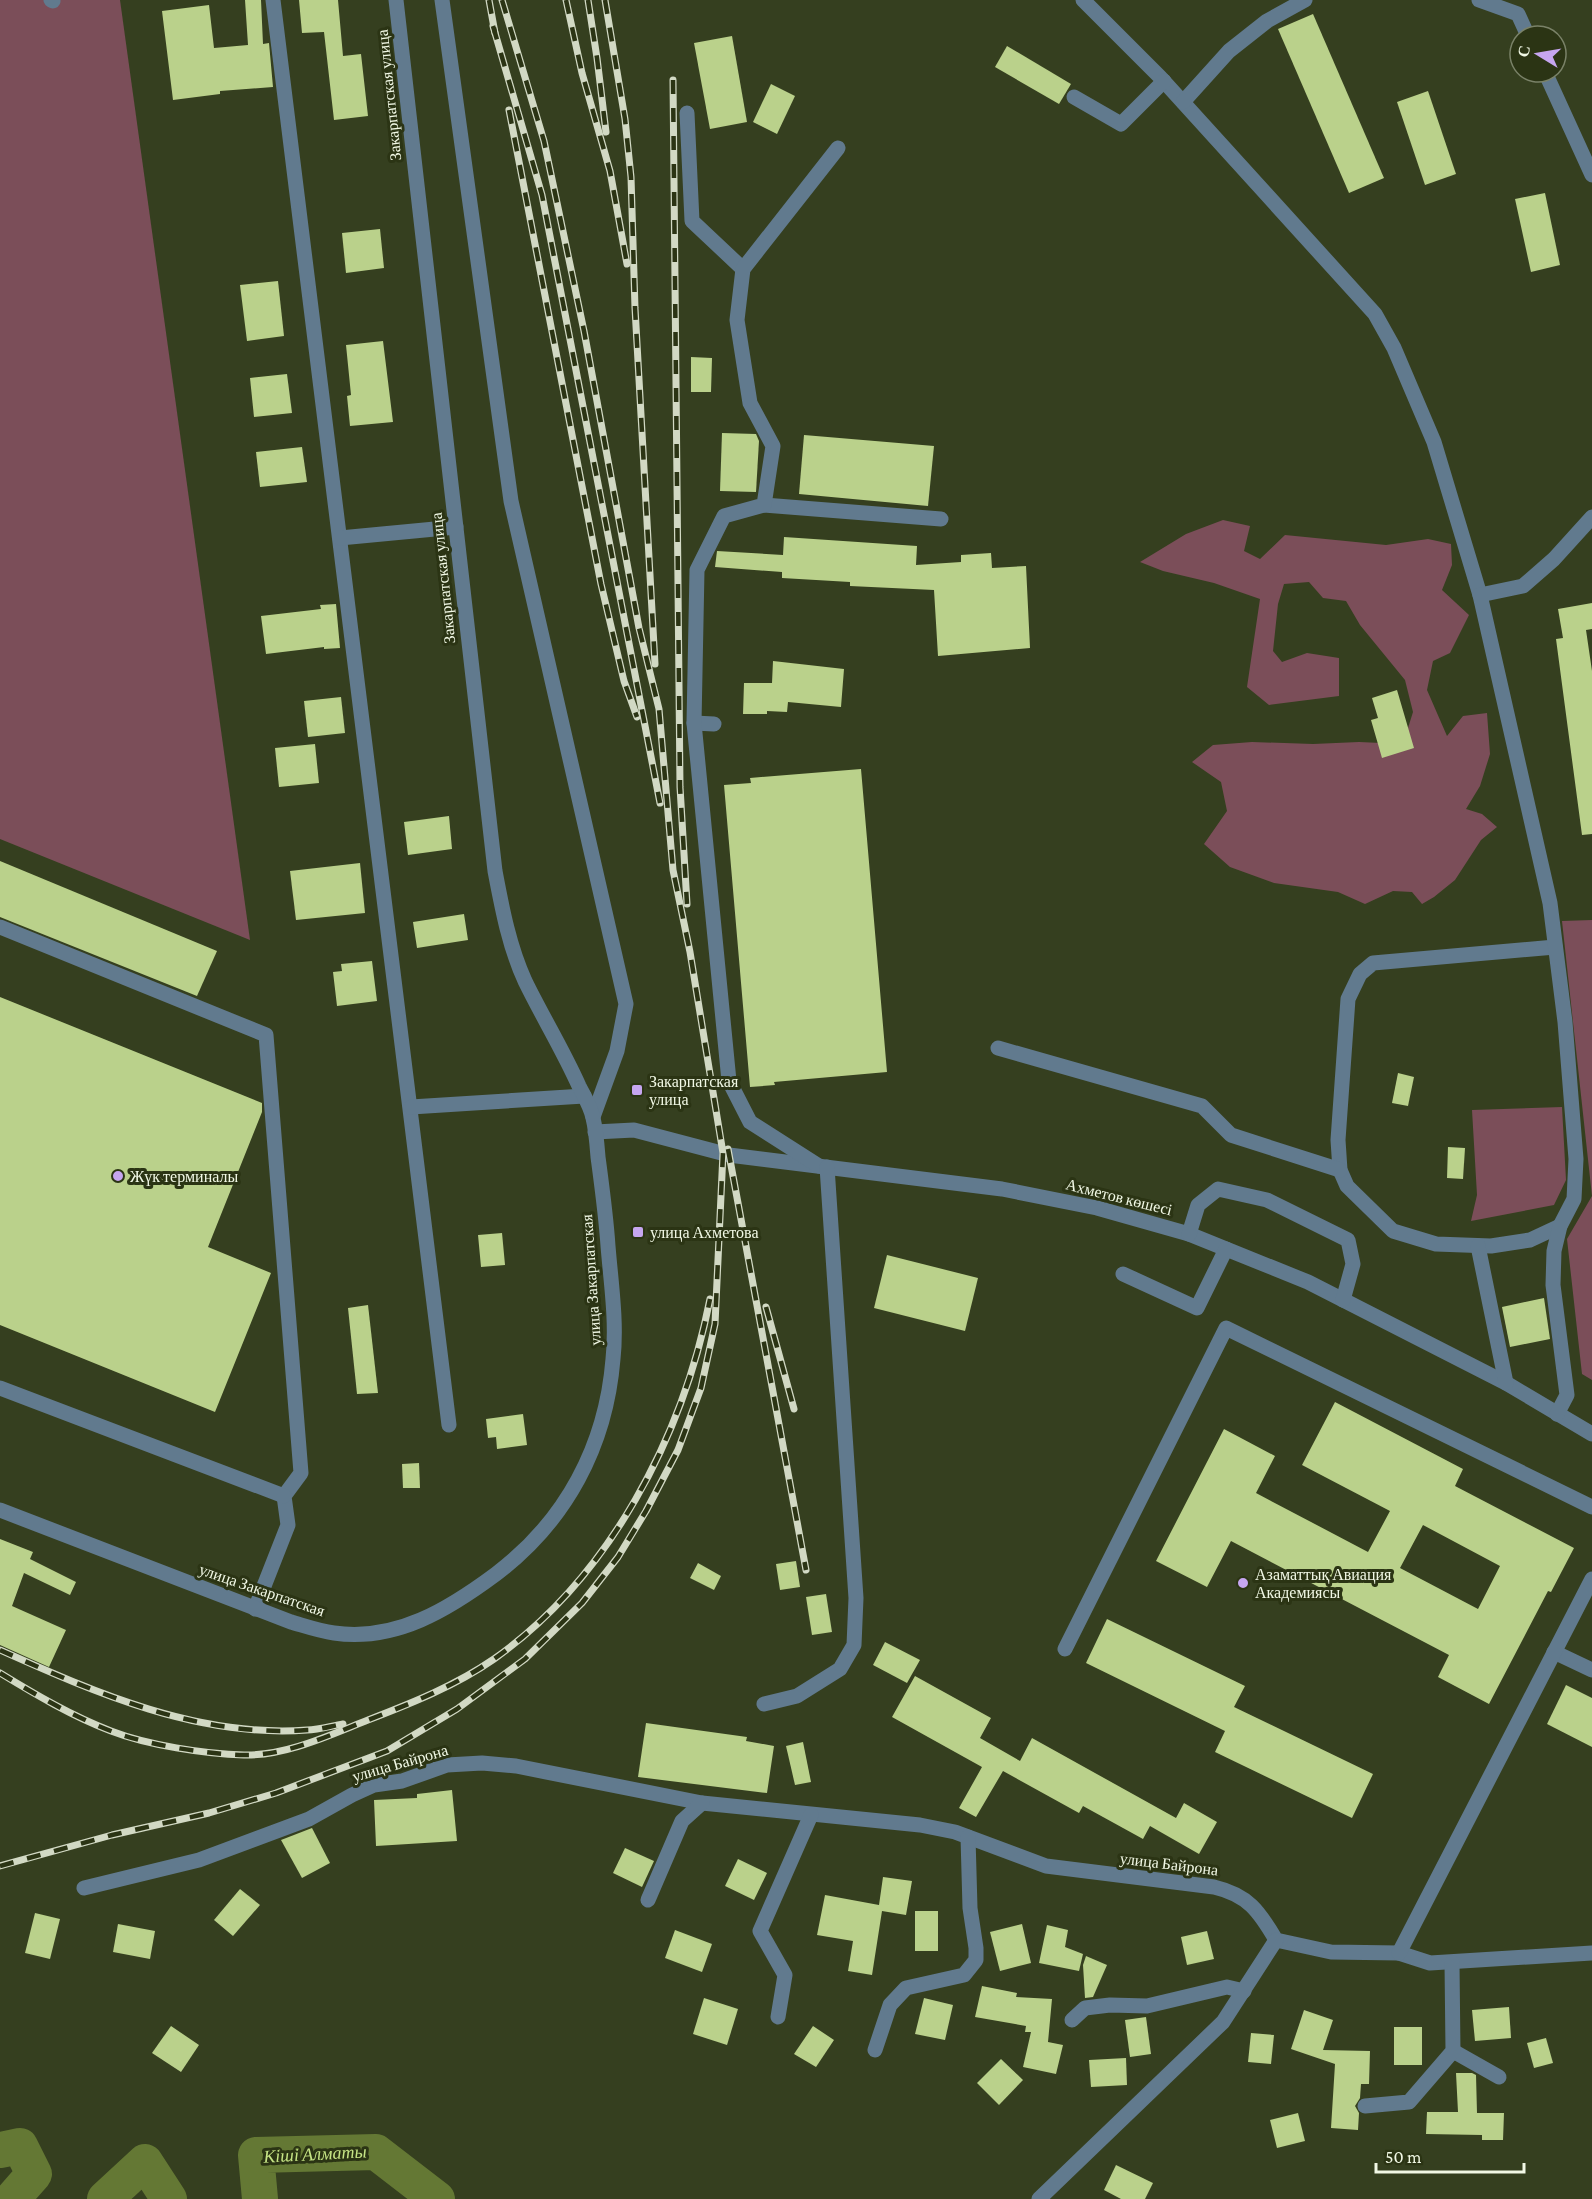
<svg xmlns="http://www.w3.org/2000/svg" width="1592" height="2199" font-family="'Crimson Pro',serif">
	<rect width="100%" height="100%" fill="#353f1f"/>
	<!-- green -->
	<g fill="#7b4e59">
		<path d="M 0,0 L 120,0 L 250,940 L 0,839 Z"/>
		<path d="M 1223,520 L 1250,526 L 1244,551 L 1260,559 L 1285,535 L 1386,545 L 1428,539 L 1451,544 L 1452,565 L 1442,590 L 1469,615 L 1450,653 L 1433,661 L 1427,690 L 1447,736 L 1463,716 L 1487,713 L 1490,754 L 1480,786 L 1466,809 L 1482,814 L 1497,827 L 1481,840 L 1455,880 L 1434,897 L 1422,904 L 1412,892 L 1393,891 L 1365,904 L 1338,892 L 1274,883 L 1230,867 L 1204,844 L 1227,811 L 1221,782 L 1192,762 L 1213,745 L 1252,742 L 1313,744 L 1359,742 L 1403,744 L 1413,712 L 1405,680 L 1360,625 L 1346,601 L 1323,598 L 1309,582 L 1284,584 L 1278,604 L 1273,651 L 1282,662 L 1307,653 L 1339,658 L 1339,696 L 1269,705 L 1247,687 L 1260,599 L 1214,583 L 1163,571 L 1140,562 L 1186,534 Z"/>
		<path d="M 1592,920 L 1592,1380 L 1582,1374 L 1567,1239 L 1592,1196 L 1562,921 Z"/>
		<path d="M 1562,1107 L 1566,1180 L 1554,1205 L 1471,1221 L 1477,1195 L 1472,1110 Z"/>
	</g>
	<g fill="none" stroke-linecap="round" stroke-linejoin="round">
		<!-- river -->
		<g stroke="#647834" stroke-width="36">
			<path d="M 0,2150 L 20,2146 L 34,2174 L 12,2199"/>
			<path d="M 105,2199 L 145,2162 L 169,2199"/>
			<path d="M 260,2199 L 256,2155 L 376,2152 L 437,2199"/>
		</g>
	</g>
	<!-- building -->
	<g fill="#bad18b" fill-rule="evenodd">
		<path d="M 245,0 L 261,0 L 263,44 L 269,43 L 273,87 L 220,91 L 220,94 L 173,100 L 162,11 L 209,5 L 214,48 L 248,45 Z"/>
		<path d="M 299,0 L 338,0 L 343,56 L 361,54 L 368,116 L 334,120 L 324,32 L 302,33 Z"/>
		<path d="M 1313,14 L 1384,178 L 1349,193 L 1278,29 Z"/>
		<path d="M 732,36 L 747,122 L 710,129 L 694,43 Z"/>
		<path d="M 1007,46 L 1071,84 L 1059,104 L 995,67 Z"/>
		<path d="M 771,84 L 795,96 L 777,134 L 753,122 Z"/>
		<path d="M 1428,91 L 1456,174 L 1425,185 L 1397,102 Z"/>
		<path d="M 1545,193 L 1560,265 L 1531,272 L 1515,199 Z"/>
		<path d="M 380,229 L 384,268 L 346,273 L 342,233 Z"/>
		<path d="M 278,281 L 284,336 L 247,341 L 240,285 Z"/>
		<path d="M 383,341 L 393,422 L 350,426 L 347,396 L 351,395 L 346,345 Z"/>
		<path d="M 691,357 L 712,358 L 711,392 L 691,392 Z"/>
		<path d="M 287,374 L 292,413 L 254,417 L 250,378 Z"/>
		<path d="M 722,433 L 756,434 L 759,441 L 756,492 L 720,491 Z"/>
		<path d="M 804,435 L 934,446 L 928,506 L 799,494 Z"/>
		<path d="M 302,447 L 307,482 L 260,487 L 256,452 Z"/>
		<path d="M 784,537 L 917,546 L 916,565 L 961,562 L 961,555 L 991,553 L 992,568 L 1026,566 L 1030,648 L 938,656 L 934,590 L 850,586 L 850,582 L 782,578 L 782,572 L 715,567 L 717,551 L 783,555 Z"/>
		<path d="M 1592,603 L 1592,629 L 1586,630 L 1592,671 L 1592,834 L 1582,835 L 1556,639 L 1563,638 L 1558,609 Z"/>
		<path d="M 336,604 L 340,648 L 324,649 L 324,647 L 266,654 L 261,616 L 321,609 L 320,605 Z"/>
		<path d="M 773,661 L 844,669 L 841,707 L 788,702 L 787,712 L 767,711 L 767,714 L 743,714 L 744,683 L 772,683 Z"/>
		<path d="M 1397,690 L 1414,748 L 1382,758 L 1371,720 L 1378,718 L 1372,698 Z"/>
		<path d="M 341,697 L 345,733 L 308,737 L 304,701 Z"/>
		<path d="M 315,744 L 319,783 L 279,787 L 275,748 Z"/>
		<path d="M 861,769 L 887,1072 L 774,1082 L 775,1085 L 750,1087 L 724,785 L 751,783 L 750,778 Z"/>
		<path d="M 449,816 L 452,849 L 408,855 L 404,822 Z"/>
		<path d="M 0,861 L 217,951 L 197,996 L 0,917 Z"/>
		<path d="M 360,863 L 365,913 L 296,920 L 290,871 Z"/>
		<path d="M 464,914 L 468,940 L 417,948 L 413,922 Z"/>
		<path d="M 372,961 L 377,1001 L 337,1006 L 333,972 L 342,971 L 341,964 Z"/>
		<path d="M 0,997 L 262,1103 L 262,1112 L 208,1247 L 271,1273 L 215,1412 L 0,1325 Z"/>
		<path d="M 1398,1073 L 1414,1077 L 1408,1106 L 1392,1103 Z"/>
		<path d="M 1448,1147 L 1465,1148 L 1463,1179 L 1447,1178 Z"/>
		<path d="M 502,1233 L 505,1265 L 481,1267 L 478,1235 Z"/>
		<path d="M 887,1255 L 978,1278 L 965,1331 L 874,1308 Z"/>
		<path d="M 1544,1298 L 1550,1339 L 1510,1347 L 1502,1307 Z"/>
		<path d="M 368,1305 L 378,1393 L 357,1394 L 348,1308 Z"/>
		<path d="M 1335,1402 L 1463,1469 L 1455,1486 L 1574,1548 L 1551,1592 L 1548,1591 L 1489,1704 L 1438,1677 L 1449,1655 L 1231,1541 L 1207,1587 L 1156,1561 L 1224,1429 L 1275,1456 L 1256,1493 L 1368,1552 L 1390,1511 L 1302,1465 ZM 1423,1525 L 1500,1566 L 1478,1609 L 1400,1568 Z"/>
		<path d="M 523,1414 L 527,1445 L 497,1449 L 496,1437 L 488,1438 L 486,1419 Z"/>
		<path d="M 419,1463 L 420,1488 L 403,1488 L 402,1464 Z"/>
		<path d="M 0,1539 L 33,1552 L 30,1559 L 76,1582 L 70,1595 L 24,1573 L 12,1606 L 66,1630 L 49,1667 L 0,1645 Z"/>
		<path d="M 796,1561 L 800,1587 L 780,1590 L 776,1564 Z"/>
		<path d="M 698,1563 L 721,1576 L 714,1590 L 690,1578 Z"/>
		<path d="M 826,1594 L 832,1632 L 812,1635 L 806,1597 Z"/>
		<path d="M 1107,1619 L 1245,1686 L 1234,1707 L 1373,1774 L 1352,1818 L 1215,1752 L 1225,1731 L 1086,1663 Z"/>
		<path d="M 885,1642 L 920,1660 L 907,1683 L 873,1665 Z"/>
		<path d="M 915,1676 L 991,1718 L 980,1738 L 1020,1761 L 1032,1738 L 1176,1818 L 1184,1803 L 1217,1822 L 1199,1854 L 1150,1826 L 1143,1839 L 1083,1806 L 1079,1813 L 1003,1771 L 976,1817 L 959,1808 L 982,1767 L 892,1717 Z"/>
		<path d="M 1566,1685 L 1592,1698 L 1592,1747 L 1547,1724 Z"/>
		<path d="M 646,1723 L 747,1737 L 746,1741 L 774,1746 L 767,1793 L 638,1777 Z"/>
		<path d="M 803,1742 L 811,1782 L 795,1785 L 786,1746 Z"/>
		<path d="M 452,1790 L 457,1841 L 376,1846 L 374,1800 L 417,1798 L 417,1794 Z"/>
		<path d="M 312,1828 L 330,1863 L 302,1878 L 281,1840 Z"/>
		<path d="M 625,1848 L 654,1861 L 642,1887 L 613,1873 Z"/>
		<path d="M 738,1859 L 767,1873 L 754,1900 L 725,1886 Z"/>
		<path d="M 883,1877 L 912,1881 L 906,1915 L 882,1911 L 872,1975 L 848,1971 L 853,1941 L 817,1935 L 825,1895 L 879,1905 Z"/>
		<path d="M 240,1889 L 260,1905 L 233,1936 L 214,1920 Z"/>
		<rect x="915" y="1911" width="23" height="40"/>
		<path d="M 35,1913 L 60,1919 L 50,1959 L 25,1953 Z"/>
		<path d="M 118,1924 L 155,1931 L 150,1959 L 113,1952 Z"/>
		<path d="M 1022,1924 L 1031,1963 L 1000,1971 L 990,1932 Z"/>
		<path d="M 1047,1925 L 1068,1930 L 1065,1947 L 1083,1954 L 1079,1971 L 1039,1963 Z"/>
		<path d="M 675,1930 L 712,1944 L 702,1972 L 665,1958 Z"/>
		<path d="M 1207,1931 L 1214,1959 L 1187,1965 L 1181,1937 Z"/>
		<path d="M 1086,1956 L 1107,1965 L 1093,1997 L 1085,1998 L 1083,1965 Z"/>
		<path d="M 982,1986 L 1017,1993 L 1016,1997 L 1052,1999 L 1048,2042 L 1063,2045 L 1056,2074 L 1023,2067 L 1031,2032 L 1025,2032 L 1026,2026 L 975,2017 Z"/>
		<path d="M 704,1998 L 738,2009 L 727,2045 L 693,2034 Z"/>
		<path d="M 924,1998 L 953,2005 L 945,2040 L 915,2034 Z"/>
		<path d="M 1509,2007 L 1511,2038 L 1475,2041 L 1472,2010 Z"/>
		<path d="M 1304,2010 L 1333,2020 L 1323,2050 L 1370,2051 L 1369,2084 L 1361,2084 L 1360,2098 L 1355,2106 L 1359,2113 L 1358,2130 L 1331,2128 L 1335,2064 L 1291,2049 Z"/>
		<path d="M 1146,2017 L 1151,2054 L 1130,2057 L 1125,2020 Z"/>
		<path d="M 171,2026 L 199,2045 L 181,2072 L 152,2053 Z"/>
		<path d="M 813,2026 L 834,2040 L 816,2067 L 794,2054 Z"/>
		<rect x="1394" y="2027" width="28" height="38"/>
		<path d="M 1251,2033 L 1274,2035 L 1271,2064 L 1248,2062 Z"/>
		<path d="M 1546,2038 L 1553,2063 L 1534,2068 L 1527,2043 Z"/>
		<path d="M 1126,2058 L 1127,2085 L 1091,2087 L 1089,2060 Z"/>
		<path d="M 1001,2059 L 1023,2080 L 999,2105 L 977,2083 Z"/>
		<path d="M 1456,2073 L 1472,2073 L 1476,2075 L 1477,2113 L 1504,2113 L 1503,2140 L 1482,2140 L 1482,2135 L 1426,2134 L 1427,2112 L 1458,2112 Z"/>
		<path d="M 1298,2113 L 1305,2141 L 1277,2148 L 1270,2120 Z"/>
		<path d="M 1116,2165 L 1153,2183 L 1145,2199 L 1121,2199 L 1104,2190 Z"/>
	</g>
	<g fill="none" stroke-linecap="round" stroke-linejoin="round">
		<!-- minor -->
		<g stroke="#617a8e" stroke-width="15">
			<path d="M 51,0 L 53,1"/>
			<path d="M 273,0 L 449,1425"/>
			<path d="M 442,0 L 511,501 L 626,1004 L 617,1051 L 593,1117"/>
			<path d="M 1083,0 L 1160,77 L 1375,314 L 1394,348 L 1434,442 L 1480,595"/>
			<path d="M 1479,0 L 1518,14 L 1528,36"/>
			<path d="M 1545,72 L 1592,175"/>
			<path d="M 1074,97 L 1121,124 L 1164,81"/>
			<path d="M 1183,102 L 1229,51 L 1267,21 L 1305,0"/>
			<path d="M 687,113 L 692,221 L 743,269"/>
			<path d="M 764,505 L 941,519"/>
			<path d="M 340,538 L 456,527"/>
			<path d="M 694,723 L 714,724"/>
			<path d="M 0,927 L 266,1035 L 301,1473 L 284,1496 L 288,1525 L 255,1609"/>
			<path d="M 1555,947 L 1373,963 L 1360,974 L 1348,999 L 1338,1140 L 1340,1170 L 1347,1186 L 1393,1231 L 1436,1244 L 1491,1246 L 1530,1240 L 1560,1226"/>
			<path d="M 998,1048 L 1202,1106 L 1231,1135 L 1340,1170"/>
			<path d="M 411,1107 L 584,1096"/>
			<path d="M 595,1132 L 634,1130 L 729,1155 L 1002,1189 L 1097,1208 L 1189,1234 L 1308,1282 L 1506,1383 L 1592,1434"/>
			<path d="M 819,1166 L 750,1122 L 729,1081 L 694,723 L 697,570 L 724,516 L 764,505 L 773,446 L 750,403 L 737,320 L 743,269 L 838,148"/>
			<path d="M 1189,1234 L 1198,1205 L 1218,1189 L 1267,1200 L 1348,1240 L 1353,1264 L 1343,1300"/>
			<path d="M 1478,1246 L 1506,1383"/>
			<path d="M 1123,1274 L 1197,1308 L 1226,1249"/>
			<path d="M 0,1388 L 284,1496"/>
			<path d="M 1557,1414 L 1567,1395 L 1553,1285 L 1554,1251 L 1560,1226 L 1574,1199 L 1576,1159 L 1565,1022 L 1550,903 L 1480,595 L 1523,586 L 1554,559 L 1592,517"/>
			<path d="M 0,1510 L 291,1622 C 305,1626 319,1631 334,1633 C 396,1642 449,1609 496,1574 C 566,1521 606,1446 613,1359 C 617,1322 611,1283 608,1246 C 606,1216 602,1187 598,1157 C 597,1144 596,1130 593,1118 C 591,1107 584,1096 579,1086 C 563,1050 542,1016 525,981 C 509,946 502,908 495,871 L 396,0"/>
			<path d="M 1065,1649 L 1226,1328 L 1592,1507"/>
			<path d="M 1554,1652 L 1592,1670"/>
			<path d="M 764,1704 L 797,1696 L 840,1669 L 854,1645 L 856,1598 L 827,1167"/>
			<path d="M 84,1888 L 199,1860 L 309,1819 L 352,1795 L 374,1785 L 402,1781 L 447,1765 L 482,1763 L 516,1766 L 702,1803 L 920,1825 L 955,1832 L 1046,1866 L 1214,1887 C 1248,1895 1259,1911 1276,1940 L 1331,1952 L 1399,1953 L 1430,1963 L 1592,1953"/>
			<path d="M 648,1900 L 682,1821 L 702,1803"/>
			<path d="M 1399,1953 L 1592,1579"/>
			<path d="M 778,2017 L 785,1975 L 760,1931 L 811,1815"/>
			<path d="M 1072,2020 L 1085,2008 L 1110,2005 L 1147,2006 L 1227,1987 L 1244,1991"/>
			<path d="M 875,2050 L 890,2005 L 906,1988 L 964,1975 L 976,1960 L 976,1948 L 970,1908 L 968,1837"/>
			<path d="M 1453,2051 L 1499,2077"/>
			<path d="M 1365,2106 L 1409,2102 L 1453,2051 L 1452,1963"/>
			<path d="M 1039,2199 L 1223,2022 L 1276,1940"/>
		</g>
		<!-- rail casing -->
		<g stroke="#d2d9c4" stroke-width="7">
			<g id="rail">
				<path d="M 489,0 L 495,33"/>
				<path d="M 566,0 L 582,73 L 610,171 L 627,264"/>
				<path d="M 588,0 L 597,58 L 606,132"/>
				<path d="M 605,0 L 625,119 L 631,177 L 635,308 L 655,664"/>
				<path d="M 493,26 L 542,195 L 660,803"/>
				<path d="M 673,80 L 680,787 L 687,904"/>
				<path d="M 509,110 L 601,584 L 624,681 L 637,717"/>
				<path d="M 728,1149 L 806,1570"/>
				<path d="M 766,1307 L 794,1409"/>
				<path d="M 0,1650 C 96,1693 199,1738 307,1730 C 319,1730 331,1726 343,1724"/>
				<path d="M 0,1673 C 36,1695 72,1716 111,1731 C 147,1745 205,1754 244,1755 C 286,1756 330,1735 368,1720 C 412,1703 455,1686 494,1659 C 610,1577 683,1436 710,1299"/>
				<path d="M 0,1866 L 112,1835 L 209,1813 L 276,1793 L 387,1751 L 457,1709 L 525,1659 L 582,1603 L 618,1557 L 646,1511 L 678,1450 L 701,1388 L 715,1324 L 723,1153 L 690,952 L 673,870 L 659,709 L 639,628 L 584,331 L 544,141 L 502,0"/>
			</g>
		</g>
		<!-- rail -->
		<use href="#rail" stroke="#2b3414" stroke-width="4.5" stroke-dasharray="14" stroke-linecap="butt"/>
	</g>
	<!-- markers -->
	<g fill="#c6a6f0" stroke="#2b3414" stroke-width="2">
		<rect x="631" y="1084" width="12" height="12" rx="3"/>
		<circle cx="118" cy="1176" r="6"/>
		<rect x="632" y="1226" width="12" height="12" rx="3"/>
		<circle cx="1243" cy="1583" r="6"/>
	</g>
	<g text-anchor="middle" dominant-baseline="central" stroke-width="6" stroke-linejoin="round" paint-order="stroke">
		<!-- street labels -->
		<g font-size="16" fill="#f1f8e5" stroke="#2b3414">
			<text transform="translate(389 95) rotate(-96)">Закарпатская улица</text>
			<text transform="translate(443 578) rotate(-96)">Закарпатская улица</text>
			<text transform="translate(1119 1197) rotate(14)">Ахметов көшесі</text>
			<text transform="translate(591 1280) rotate(-94)">улица Закарпатская</text>
			<text transform="translate(262 1590) rotate(19)">улица Закарпатская</text>
			<text transform="translate(400 1763) rotate(-16)">улица Байрона</text>
			<text transform="translate(1169 1864) rotate(7)">улица Байрона</text>
		</g>
		<!-- poi labels -->
		<g font-size="16" fill="#f1f8e5" stroke="#2b3414" text-anchor="start">
			<text x="649" y="1081">Закарпатская<tspan x="649" dy="18">улица</tspan></text>
			<text x="130" y="1176">Жүк терминалы</text>
			<text x="650" y="1232">улица Ахметова</text>
			<text x="1255" y="1574">Азаматтық Авиация<tspan x="1255" dy="18">Академиясы</tspan></text>
		</g>
		<!-- water labels -->
		<g font-size="18" font-style="italic" fill="#c6e485" stroke="#2b3414">
			<text transform="translate(315 2154) rotate(-3)">Кіші Алматы</text>
		</g>
	</g>
	<!-- north arrow -->
	<g transform="translate(1538 54) rotate(281)"><circle r="28" fill="#2b3414" stroke="#7a8268" stroke-width="1.5"/>
	<path d="M0-4.5L10 22L0 15L-10 22Z" fill="#c6a6f0"/>
	<text y="-9" font-size="16" font-weight="bold" text-anchor="middle" fill="#f1f8e5">С</text>
	</g>
	<!-- scale -->
	<path d="M1376 2163v9h148v-9" fill="none" stroke="#f1f8e5" stroke-width="3"/>
	<text x="1385" y="2163" font-size="18" fill="#f1f8e5" stroke="#2b3414" stroke-width="4.5" paint-order="stroke">50 m</text>
</svg>
